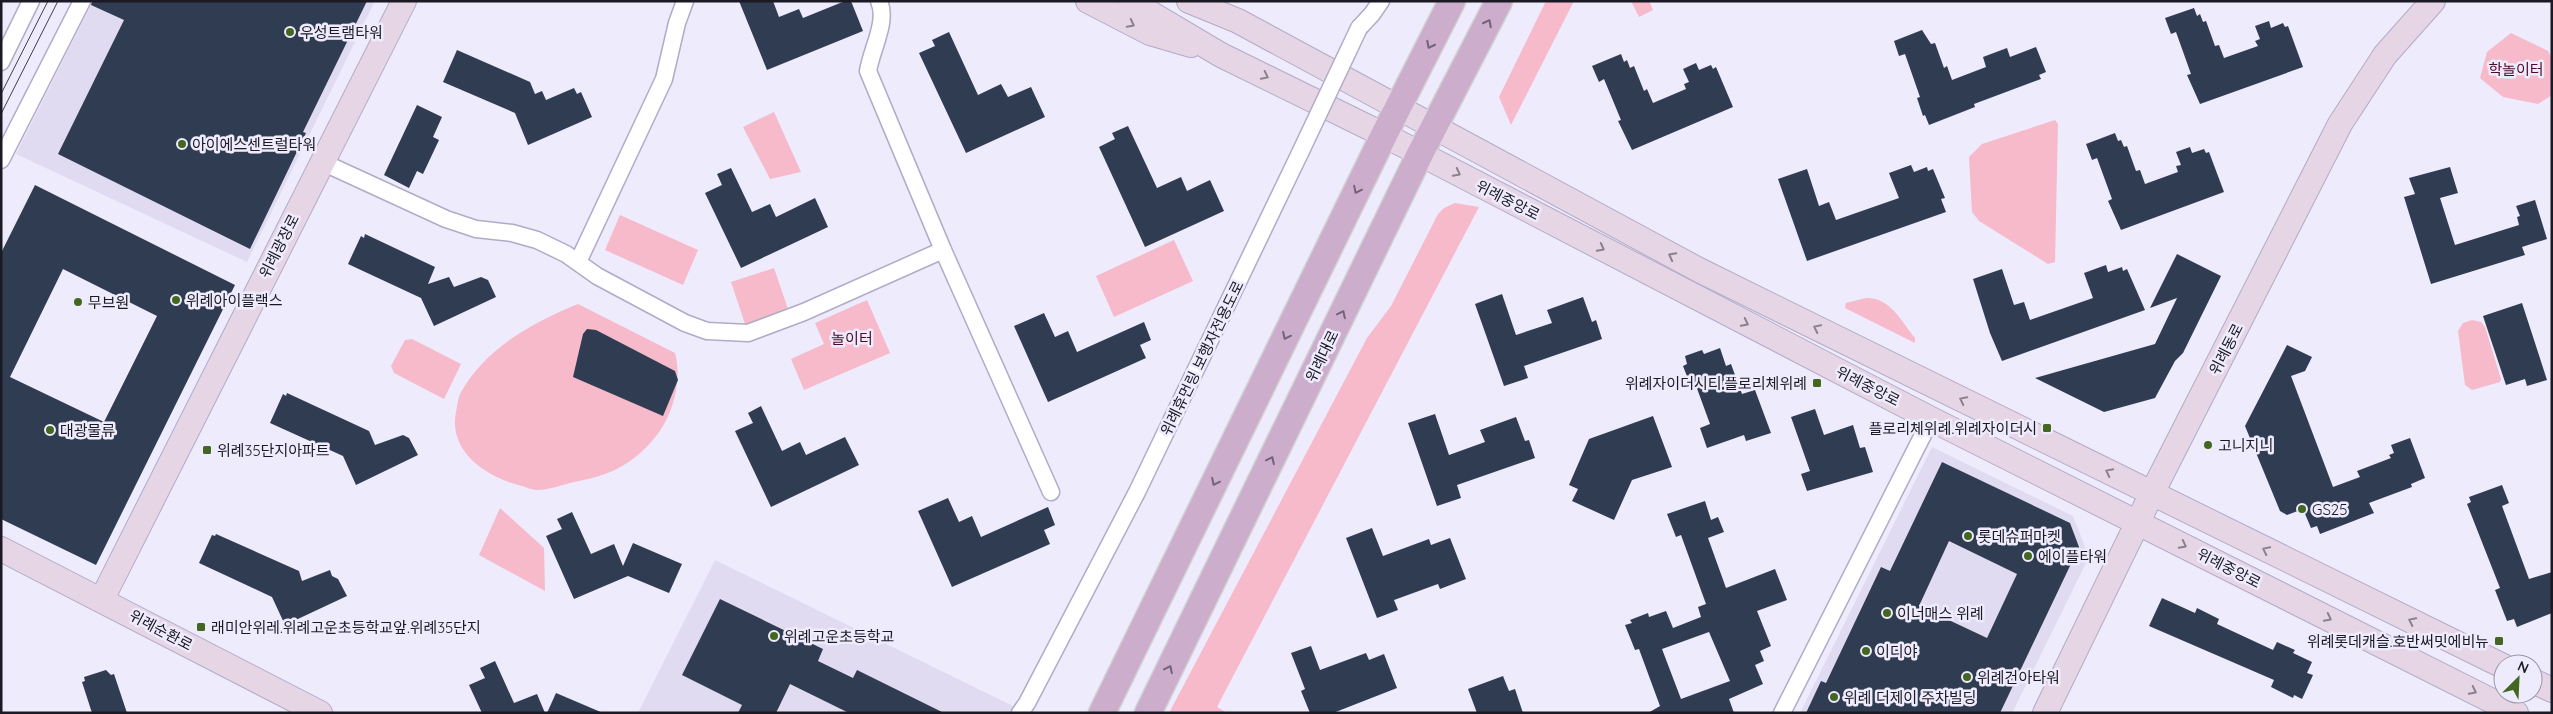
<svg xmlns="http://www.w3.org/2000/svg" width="2553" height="714" font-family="Quicksand,'Noto Sans KR',sans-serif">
	<rect width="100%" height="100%" fill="#eeebfd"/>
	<!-- built -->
	<g fill="#e0dbf1">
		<path d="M 93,1 L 375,1 L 247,262 L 16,154 Z"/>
		<path d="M 1932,447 L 2073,516 L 2089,557 L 2012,713 L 1800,713 Z"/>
		<path d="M 715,560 L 1027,713 L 638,713 Z"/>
	</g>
	<!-- green -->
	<g fill="#f6baca">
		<path d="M 1546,1 L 1574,1 L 1511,125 L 1499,97 Z"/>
		<path d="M 1631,1 L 1649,1 L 1653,10 L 1639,17 Z"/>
		<path d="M 2511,33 L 2548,51 L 2552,59 L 2552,95 L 2538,104 L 2503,97 L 2480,78 L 2487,52 Z"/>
		<path d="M 774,112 L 801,172 L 770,179 L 743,127 Z"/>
		<path d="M 2055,120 L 2058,124 L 2055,262 L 2048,264 L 1979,221 L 1972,212 L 1969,157 L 1982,144 Z"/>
		<path d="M 1455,203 L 1479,207 L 1217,707 L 1227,713 L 1169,713 L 1367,338 L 1391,306 L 1438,214 L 1444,208 Z"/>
		<path d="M 620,215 L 698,250 L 683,285 L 605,250 Z"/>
		<path d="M 1174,240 L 1193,281 L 1114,317 L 1096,276 Z"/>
		<path d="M 774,268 L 789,312 L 746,327 L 731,282 Z"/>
		<path d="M 1866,298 C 1890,297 1901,321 1915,338 L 1915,343 L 1845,308 L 1846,303 Z"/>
		<path d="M 867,300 L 890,353 L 804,390 L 791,359 L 824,344 L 815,323 Z"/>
		<path d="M 578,304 L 675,353 C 683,381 672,420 652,441 C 629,467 607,476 574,482 C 562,485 548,490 537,490 C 531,490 524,486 518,485 C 485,476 448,451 456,412 C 457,407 458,399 460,394 C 485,348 532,323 578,304 Z"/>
		<path d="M 2472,320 L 2481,322 L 2485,327 L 2501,379 L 2500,382 L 2472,390 L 2465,385 L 2458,331 L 2463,323 Z"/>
		<path d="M 412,339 L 461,364 L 444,399 L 394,373 L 391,366 L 405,340 Z"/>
		<path d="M 500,508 L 544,548 L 545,591 L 479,555 Z"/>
	</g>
	<!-- building -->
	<g fill="#303c52" fill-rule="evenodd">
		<path d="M 92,1 L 367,1 L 303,132 L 306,133 L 250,249 L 58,154 L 124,20 L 91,5 Z"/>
		<path d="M 739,1 L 773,1 L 779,17 L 799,9 L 803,18 L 845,1 L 851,1 L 863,31 L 767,70 Z"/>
		<path d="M 2194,8 L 2197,16 L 2200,14 L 2203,22 L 2206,21 L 2215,46 L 2219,45 L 2224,58 L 2258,46 L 2255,41 L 2260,39 L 2255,26 L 2269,21 L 2271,28 L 2283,23 L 2285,27 L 2288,26 L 2303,67 L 2200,104 L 2187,75 L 2191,74 L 2176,32 L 2171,34 L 2165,18 Z"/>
		<path d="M 1922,30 L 1931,44 L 1935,43 L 1944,68 L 1947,66 L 1952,80 L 1986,67 L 1983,57 L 2007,48 L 2010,57 L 2036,47 L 2046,72 L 2039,75 L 2041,79 L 1974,104 L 1975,107 L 1929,125 L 1925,115 L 1923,116 L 1917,98 L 1920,97 L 1905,54 L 1899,56 L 1894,41 Z"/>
		<path d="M 949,32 L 978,95 L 1001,84 L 1008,97 L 1031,87 L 1045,117 L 966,153 L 919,53 L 935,46 L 932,40 Z"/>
		<path d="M 457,50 L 530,82 L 535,94 L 542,91 L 546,100 L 574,88 L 577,94 L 581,92 L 592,117 L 528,145 L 515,113 L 443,82 Z"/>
		<path d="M 1621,54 L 1624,62 L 1627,60 L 1630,68 L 1634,66 L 1644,91 L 1647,89 L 1653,103 L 1686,89 L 1684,84 L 1689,82 L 1683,69 L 1696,63 L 1699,70 L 1711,65 L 1713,69 L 1716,67 L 1733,107 L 1632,150 L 1618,121 L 1621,120 L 1604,79 L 1599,82 L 1592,66 Z"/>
		<path d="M 417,105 L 442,117 L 433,137 L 439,140 L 423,174 L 417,171 L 409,188 L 384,175 Z"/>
		<path d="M 1128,126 L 1157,188 L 1181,177 L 1187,191 L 1210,180 L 1224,211 L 1145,247 L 1099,147 L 1115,139 L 1112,133 Z"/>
		<path d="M 2115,133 L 2118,141 L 2121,140 L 2124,147 L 2127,146 L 2136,171 L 2140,170 L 2145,184 L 2178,172 L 2176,166 L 2181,165 L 2176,152 L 2190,147 L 2192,153 L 2204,149 L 2206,153 L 2209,152 L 2224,192 L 2121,230 L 2108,201 L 2112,199 L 2097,158 L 2092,160 L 2086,144 Z"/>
		<path d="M 1911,165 L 1914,172 L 1927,167 L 1928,171 L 1933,169 L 1945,198 L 1941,199 L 1946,212 L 1807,261 L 1778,179 L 1807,169 L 1819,206 L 1829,202 L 1836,220 L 1899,198 L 1889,173 Z"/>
		<path d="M 2450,167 L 2458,193 L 2440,198 L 2455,245 L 2519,225 L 2517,217 L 2520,216 L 2516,206 L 2535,200 L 2547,239 L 2522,247 L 2525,255 L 2431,284 L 2404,197 L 2415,194 L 2409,178 Z"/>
		<path d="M 731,168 L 752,212 L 770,204 L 776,217 L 815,198 L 828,227 L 741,268 L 705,193 L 722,185 L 717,174 Z"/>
		<path d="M 35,185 L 235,285 L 96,565 L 1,519 L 1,253 ZM 63,269 L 157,316 L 104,422 L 10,377 Z"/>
		<path d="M 365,234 L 435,267 L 428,284 L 449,277 L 454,287 L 481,277 L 488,280 L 496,297 L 434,326 L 421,298 L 348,264 L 361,236 L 364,238 Z"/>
		<path d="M 2177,254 L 2221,276 L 2183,353 L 2175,361 L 2155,398 L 2104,412 L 2035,378 L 2155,344 L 2177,298 L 2150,308 Z"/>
		<path d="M 2106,265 L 2108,272 L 2122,267 L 2123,271 L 2127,269 L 2145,310 L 2002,361 L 1990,333 L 1973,279 L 2002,269 L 2014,305 L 2024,302 L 2030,320 L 2093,298 L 2084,273 Z"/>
		<path d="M 1502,294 L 1516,335 L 1552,323 L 1547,310 L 1583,297 L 1592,322 L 1596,320 L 1602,339 L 1524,366 L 1528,378 L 1504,386 L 1475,304 Z"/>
		<path d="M 2522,303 L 2547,380 L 2527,386 L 2525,379 L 2506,385 L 2483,316 Z"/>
		<path d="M 1044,313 L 1055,337 L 1068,331 L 1077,352 L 1144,322 L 1151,340 L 1140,345 L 1146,358 L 1048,402 L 1014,326 Z"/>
		<path d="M 587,329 L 596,330 L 675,371 L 678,380 L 663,416 L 573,377 L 583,334 Z"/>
		<path d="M 2287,345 L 2312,357 L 2305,371 L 2291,376 L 2333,487 L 2360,477 L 2357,471 L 2391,458 L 2389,455 L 2394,453 L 2391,445 L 2410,438 L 2425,478 L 2411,484 L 2412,487 L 2369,503 L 2374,513 L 2320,534 L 2317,526 L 2311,528 L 2303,509 L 2287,515 L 2280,511 L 2245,426 Z"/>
		<path d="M 1720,348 L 1726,366 L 1731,364 L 1742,394 L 1755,390 L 1771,433 L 1746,441 L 1744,435 L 1707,448 L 1700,428 L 1710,424 L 1695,383 L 1690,384 L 1683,366 L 1687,364 L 1685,356 L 1702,350 L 1704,354 Z"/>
		<path d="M 287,393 L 369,431 L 375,445 L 403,435 L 409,438 L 418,455 L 356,485 L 343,456 L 270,423 L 283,394 L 286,396 Z"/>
		<path d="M 761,406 L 782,451 L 800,442 L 806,455 L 845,437 L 859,465 L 771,507 L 735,431 L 753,423 L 748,413 Z"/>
		<path d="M 1815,409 L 1824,435 L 1853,425 L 1860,448 L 1865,447 L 1873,472 L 1807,491 L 1801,474 L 1810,471 L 1791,417 Z"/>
		<path d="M 1435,414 L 1449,455 L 1485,442 L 1480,430 L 1516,417 L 1525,441 L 1529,440 L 1535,458 L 1457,485 L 1461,498 L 1437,506 L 1408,423 Z"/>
		<path d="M 1653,416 L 1672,467 L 1632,480 L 1614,520 L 1572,501 L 1578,489 L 1569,485 L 1589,439 Z"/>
		<path d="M 1942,462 L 2070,523 L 2079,547 L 2000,713 L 1806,713 L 1821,681 L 1826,683 L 1881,567 L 1890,571 ZM 1949,541 L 2017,574 L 1987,638 L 1919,606 Z"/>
		<path d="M 2502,485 L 2509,503 L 2502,506 L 2529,579 L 2552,572 L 2552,613 L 2517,627 L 2514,619 L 2507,621 L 2495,590 L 2500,588 L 2467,504 L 2471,502 L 2469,497 Z"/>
		<path d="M 948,498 L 959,522 L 972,516 L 981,537 L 1048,507 L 1055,525 L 1044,530 L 1050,544 L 952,587 L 918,511 Z"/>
		<path d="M 1705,501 L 1711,520 L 1718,517 L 1724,532 L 1708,538 L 1726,588 L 1775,569 L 1787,600 L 1757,611 L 1771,646 L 1760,651 L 1764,661 L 1755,665 L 1763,684 L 1729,699 L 1734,713 L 1648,713 L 1660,706 L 1639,649 L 1635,650 L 1625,625 L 1632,623 L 1630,620 L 1648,613 L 1649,617 L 1666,611 L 1673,628 L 1701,617 L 1698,607 L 1706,604 L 1681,535 L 1676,537 L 1667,514 ZM 1709,632 L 1730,681 L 1681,699 L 1662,649 Z"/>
		<path d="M 572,512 L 591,554 L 614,544 L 623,566 L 633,543 L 682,564 L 669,593 L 628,576 L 574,599 L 546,536 L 562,529 L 557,519 Z"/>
		<path d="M 1372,528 L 1383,556 L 1429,539 L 1431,545 L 1450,538 L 1466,579 L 1440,589 L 1438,584 L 1394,600 L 1398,610 L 1377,618 L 1346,538 Z"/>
		<path d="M 216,534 L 299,571 L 302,581 L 330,570 L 332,576 L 338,579 L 347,596 L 285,625 L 272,597 L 199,563 L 212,535 L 215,536 Z"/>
		<path d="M 2162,598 L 2195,613 L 2197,608 L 2219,619 L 2217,624 L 2273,650 L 2277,642 L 2295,650 L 2293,653 L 2312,662 L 2307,673 L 2313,675 L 2302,699 L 2294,695 L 2293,698 L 2271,687 L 2274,680 L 2149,626 Z"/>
		<path d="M 720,599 L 823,649 L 818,661 L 853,678 L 857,670 L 944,713 L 849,713 L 790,684 L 776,713 L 738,713 L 742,705 L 682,675 Z"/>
		<path d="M 1311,646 L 1320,670 L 1366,653 L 1369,660 L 1384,654 L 1397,688 L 1333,713 L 1310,713 L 1301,691 L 1305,689 L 1291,653 Z"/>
		<path d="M 495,661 L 514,703 L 537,694 L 545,713 L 482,713 L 469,685 L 485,678 L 480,668 Z"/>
		<path d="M 106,670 L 111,675 L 114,674 L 127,713 L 92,713 L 82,682 L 85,681 L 84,677 Z"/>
		<path d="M 1503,676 L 1509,691 L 1515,689 L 1523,713 L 1477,713 L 1468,689 Z"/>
		<path d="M 556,693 L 603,713 L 547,713 Z"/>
	</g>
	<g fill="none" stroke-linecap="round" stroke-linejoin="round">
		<!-- street casing -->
		<g stroke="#b1abc8" stroke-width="19">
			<g id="street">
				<path d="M 879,1 C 888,21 872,48 868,71 L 943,250 L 1051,492"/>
				<path d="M 1359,28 L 1372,14 L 1381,1"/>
				<path d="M 1,62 L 31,1"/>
				<path d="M 1,160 L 82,1"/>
				<path d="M 322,162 L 446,219 L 476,229 L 512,233 L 537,240 L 566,254 L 597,276 L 685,323 L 707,331 L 748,333 L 804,312 L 943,250"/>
				<path d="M 578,262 L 664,79 L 677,23 L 685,1"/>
				<path d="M 1020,713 L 1027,703 L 1137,492 L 1300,153"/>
				<path d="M 1782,713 L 1931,419"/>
			</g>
		</g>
		<!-- secondary casing -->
		<g stroke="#b1abc8" stroke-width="26">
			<g id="secondary">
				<path d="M 1088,1 L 1150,33 L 1191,45"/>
				<path d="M 1130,1 L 1221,55 L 1384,135 L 1931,419 L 2516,713"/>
				<path d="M 1189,1 L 1238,21 L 1699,270 L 2503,666"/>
				<path d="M 1,549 L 320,713"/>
				<path d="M 102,599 L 404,1"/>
				<path d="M 2533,681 L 2552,690"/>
				<path d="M 2045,713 L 2152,493 L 2340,124 L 2385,55 L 2433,1"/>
			</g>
		</g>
		<!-- primary casing -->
		<g stroke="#d1d1d3" stroke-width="29">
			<g id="primary">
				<path d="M 1102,713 L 1384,135 L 1452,1"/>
				<path d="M 1148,713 L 1420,154 L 1499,1"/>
			</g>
		</g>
		<!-- street -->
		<use href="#street" stroke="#fff" stroke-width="16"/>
		<!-- secondary -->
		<use href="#secondary" stroke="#e6d6e5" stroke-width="24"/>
		<!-- primary -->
		<use href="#primary" stroke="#ccadcb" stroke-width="26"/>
		<!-- tram -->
		<g stroke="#403e4a" stroke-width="1">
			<path d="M 1,94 L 48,1"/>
			<path d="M 1,114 L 58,1"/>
		</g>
		<!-- street-bridge casing -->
		<g stroke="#b1abc8" stroke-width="19" stroke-linecap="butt">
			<path id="street-bridge" d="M 1300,153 L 1359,28"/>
		</g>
		<!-- street-bridge -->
		<use href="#street-bridge" stroke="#fff" stroke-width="16"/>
	</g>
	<!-- one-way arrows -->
	<defs><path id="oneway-chevron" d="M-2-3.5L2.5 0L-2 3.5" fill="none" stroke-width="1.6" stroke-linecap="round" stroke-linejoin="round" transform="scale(1.25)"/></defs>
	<g stroke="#746377">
		<use href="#oneway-chevron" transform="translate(1488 23) rotate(-63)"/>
		<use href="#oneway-chevron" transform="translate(1430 45) rotate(117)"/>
		<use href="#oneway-chevron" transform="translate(1357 190) rotate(116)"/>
		<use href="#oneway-chevron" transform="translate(1342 314) rotate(-64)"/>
		<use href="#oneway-chevron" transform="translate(1286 336) rotate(116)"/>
		<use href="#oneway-chevron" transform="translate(1271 460) rotate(-64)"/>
		<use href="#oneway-chevron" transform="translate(1215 482) rotate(116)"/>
		<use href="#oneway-chevron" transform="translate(1169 669) rotate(-64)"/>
	</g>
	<g stroke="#8b818e">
		<use href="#oneway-chevron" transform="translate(1131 24) rotate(27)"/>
		<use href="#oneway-chevron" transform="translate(1265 76) rotate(26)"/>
		<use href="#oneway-chevron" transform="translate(1457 173) rotate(27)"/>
		<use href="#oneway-chevron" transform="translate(1601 248) rotate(27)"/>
		<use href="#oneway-chevron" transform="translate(1672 256) rotate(-152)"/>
		<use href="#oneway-chevron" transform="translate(1745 323) rotate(27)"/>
		<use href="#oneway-chevron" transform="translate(1817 328) rotate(-154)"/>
		<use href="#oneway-chevron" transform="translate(1963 400) rotate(-154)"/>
		<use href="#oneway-chevron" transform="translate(2109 472) rotate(-154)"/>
		<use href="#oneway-chevron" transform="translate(2183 545) rotate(27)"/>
		<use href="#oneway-chevron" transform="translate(2266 550) rotate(-154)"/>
		<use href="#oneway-chevron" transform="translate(2328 618) rotate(27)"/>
		<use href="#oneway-chevron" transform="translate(2412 621) rotate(-154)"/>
		<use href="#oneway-chevron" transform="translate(2473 691) rotate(27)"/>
	</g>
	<!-- markers -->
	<g fill="#436720" stroke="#eeebfd" stroke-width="2">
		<circle cx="290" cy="32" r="5"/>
		<circle cx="182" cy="144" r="5"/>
		<circle cx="176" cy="300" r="5"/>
		<circle cx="78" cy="302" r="5"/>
		<rect x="1812" y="378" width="10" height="10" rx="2.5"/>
		<rect x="2042" y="423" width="10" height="10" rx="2.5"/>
		<circle cx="50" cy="430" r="5"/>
		<circle cx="2208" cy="445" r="5"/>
		<rect x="202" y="445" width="10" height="10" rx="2.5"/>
		<circle cx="2302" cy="509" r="5"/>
		<circle cx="1968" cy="536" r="5"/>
		<circle cx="2028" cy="556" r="5"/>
		<circle cx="1887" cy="613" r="5"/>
		<rect x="196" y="622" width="10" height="10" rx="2.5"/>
		<circle cx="774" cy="636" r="5"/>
		<rect x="2494" y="636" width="10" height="10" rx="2.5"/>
		<circle cx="1866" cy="651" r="5"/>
		<circle cx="1967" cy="677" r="5"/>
		<circle cx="1834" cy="697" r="5"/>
	</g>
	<g text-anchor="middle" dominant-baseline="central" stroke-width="5" stroke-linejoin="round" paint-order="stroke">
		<!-- poi labels -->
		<g font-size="15" fill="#1b1923" stroke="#eeebfd" text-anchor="start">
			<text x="300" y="32">우성트램타워</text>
			<text x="192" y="144">아이에스센트럴타워</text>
			<text x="186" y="300">위례아이플랙스</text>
			<text x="88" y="302">무브원</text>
			<text x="1807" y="383" text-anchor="end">위례자이더시티.플로리체위례</text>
			<text x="2037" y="428" text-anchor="end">플로리체위례.위례자이더시</text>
			<text x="60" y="430">대광물류</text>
			<text x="2218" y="445">고니지니</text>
			<text x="217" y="450">위례35단지아파트</text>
			<text x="2312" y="509">GS25</text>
			<text x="1978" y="536">롯데슈퍼마켓</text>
			<text x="2038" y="556">에이플타워</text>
			<text x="1897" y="613">이너매스 위례</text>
			<text x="211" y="627">래미안위레.위례고운초등학교앞.위례35단지</text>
			<text x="784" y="636">위례고운초등학교</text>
			<text x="2489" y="641" text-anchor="end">위례롯데캐슬.호반써밋에비뉴</text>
			<text x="1876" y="651">이디야</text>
			<text x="1977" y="677">위례건아타워</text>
			<text x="1844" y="697">위례 더제이 주차빌딩</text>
		</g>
		<!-- park labels -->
		<g font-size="15" fill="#4c0c27" stroke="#eeebfd">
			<text x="2516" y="69">학놀이터</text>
			<text x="852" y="338">놀이터</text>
		</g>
		<!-- street labels -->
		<g font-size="15" fill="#1b1923" stroke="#eeebfd">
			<text transform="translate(1508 200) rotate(27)">위례중앙로</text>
			<text transform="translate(279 246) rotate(-63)">위례광장로</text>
			<text transform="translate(2226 349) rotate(-63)">위례동로</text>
			<text transform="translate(1322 356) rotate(-64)">위례대로</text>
			<text transform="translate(1202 358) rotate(-64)">위례휴먼링 보행자전용도로</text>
			<text transform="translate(1868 386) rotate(27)">위례중앙로</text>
			<text transform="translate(2229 568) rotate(27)">위례중앙로</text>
			<text transform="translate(161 630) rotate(28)">위례순환로</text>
		</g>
	</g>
	<!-- border -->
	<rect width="2553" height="714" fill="none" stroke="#1b1923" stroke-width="5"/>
	<!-- north arrow -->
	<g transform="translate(2518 679) rotate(24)"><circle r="24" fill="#eeebfd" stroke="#9a97a6"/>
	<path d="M0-4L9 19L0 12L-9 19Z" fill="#436720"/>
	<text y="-8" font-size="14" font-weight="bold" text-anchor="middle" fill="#1b1923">N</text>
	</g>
</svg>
